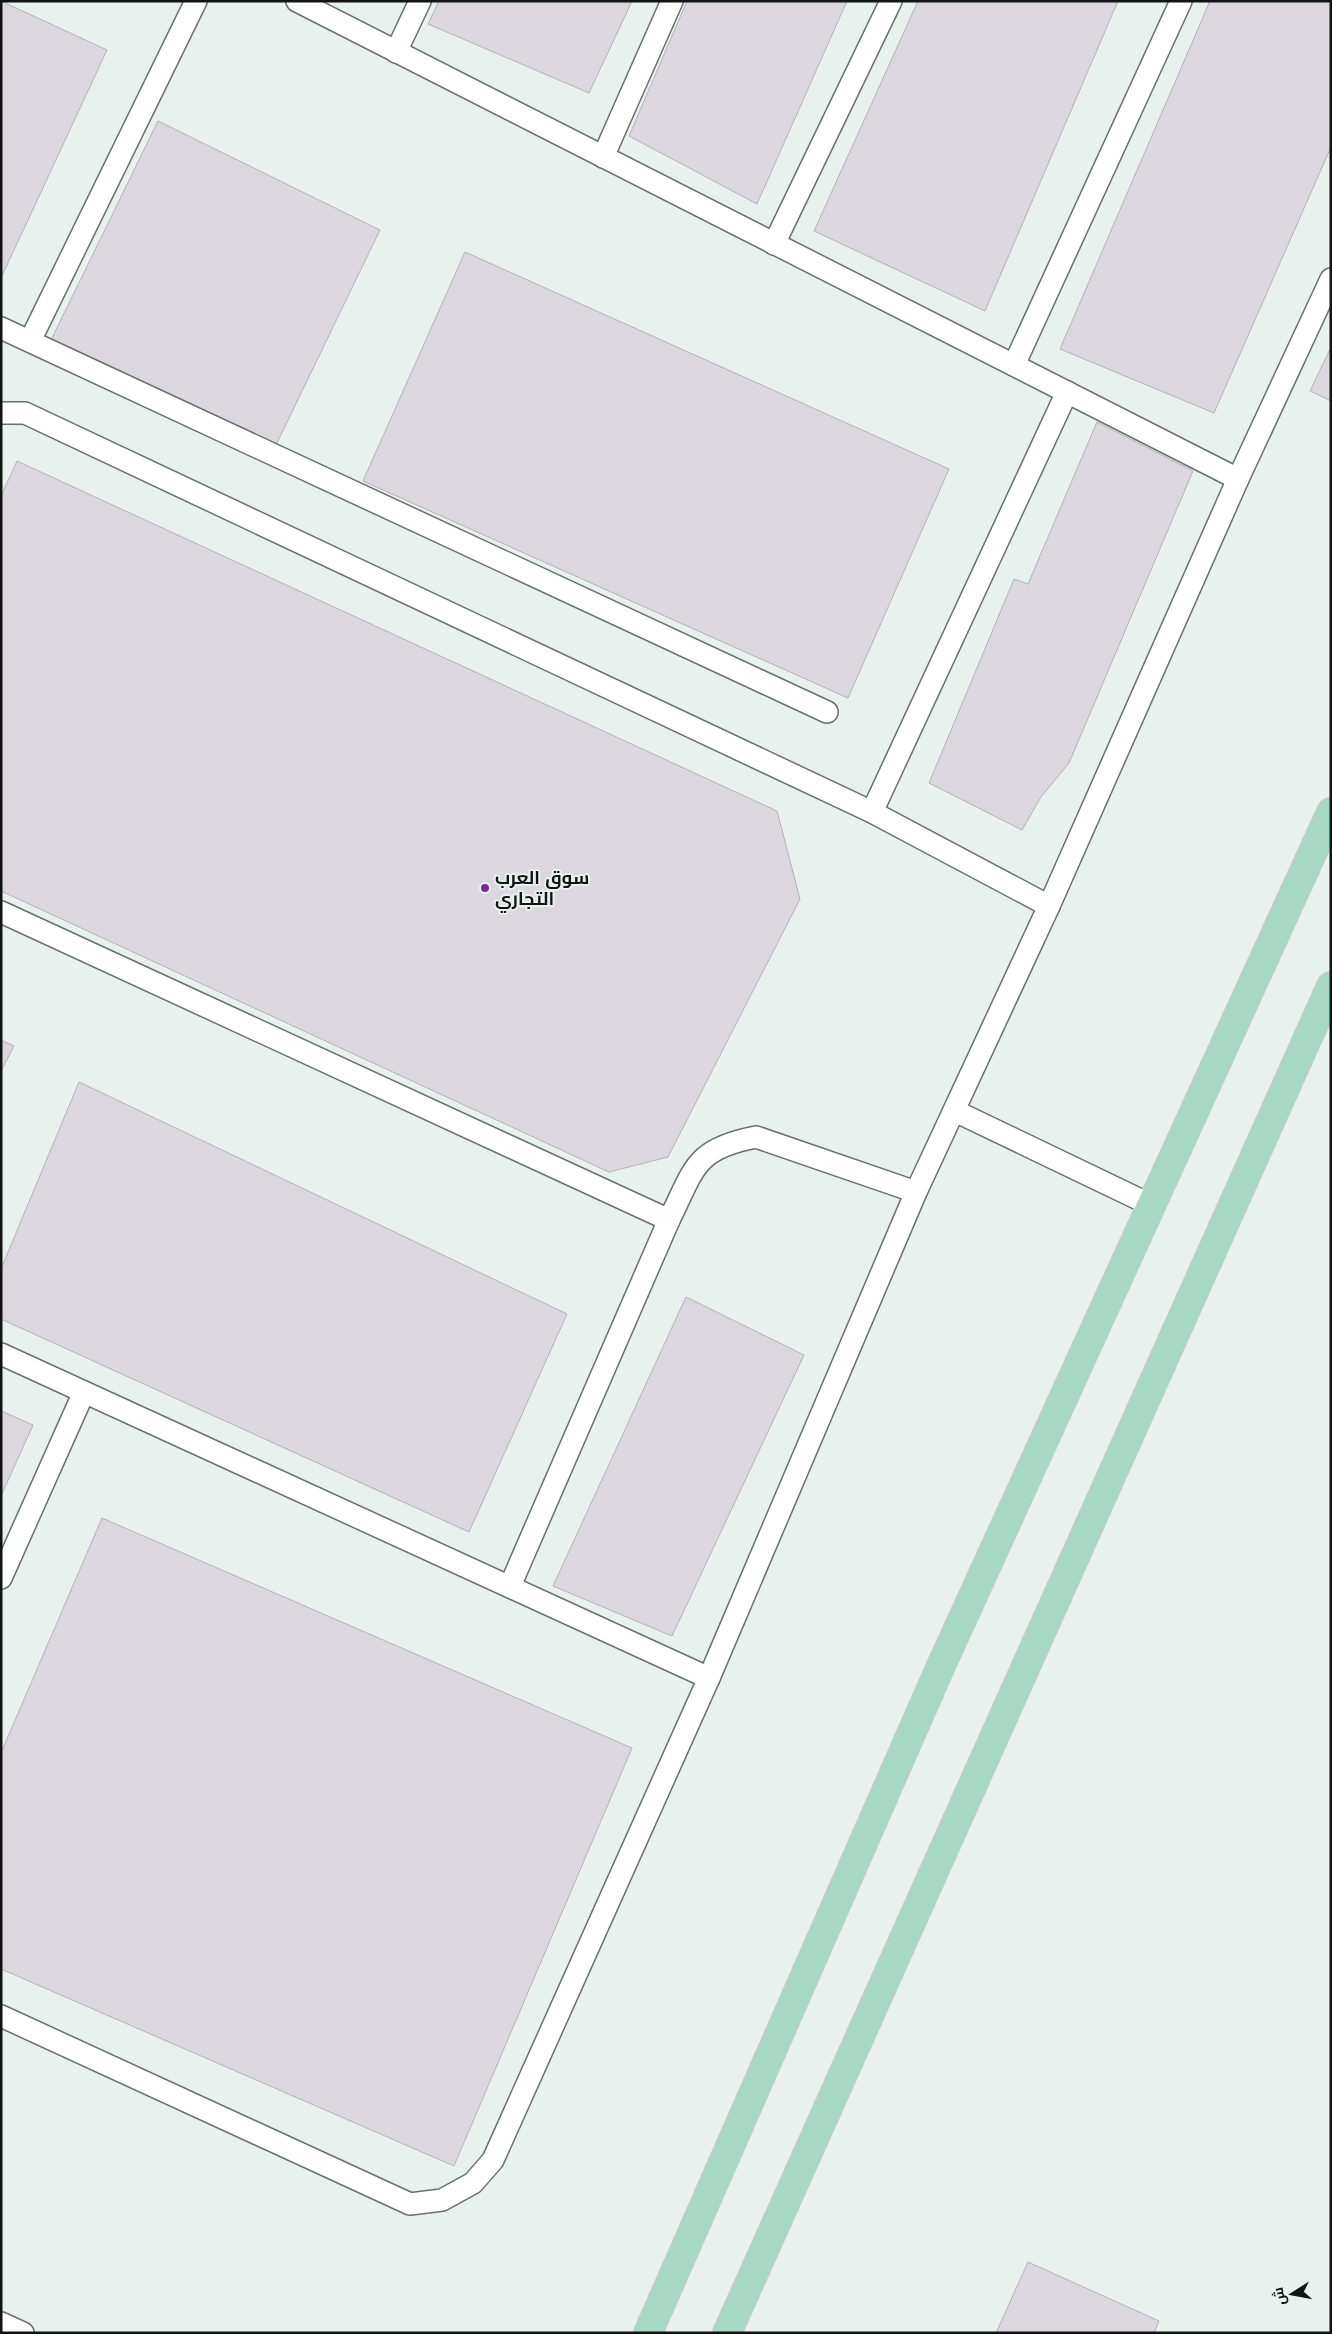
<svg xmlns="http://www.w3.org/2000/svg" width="1332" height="2334" font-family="Jost,Cairo,sans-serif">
	<rect width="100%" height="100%" fill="#e8f1ed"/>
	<!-- building -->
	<g fill="#dcd7df" stroke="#b4b0b6">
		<path d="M 1,1 L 107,50 L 1,278 Z"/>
		<path d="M 439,1 L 632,1 L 589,93 L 428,24 Z"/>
		<path d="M 687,1 L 847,1 L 757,204 L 629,136 Z"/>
		<path d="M 918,1 L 1118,1 L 985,311 L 814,231 Z"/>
		<path d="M 1210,1 L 1331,1 L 1331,147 L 1214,413 L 1060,349 Z"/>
		<path d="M 158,121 L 380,230 L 274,449 L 51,340 Z"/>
		<path d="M 465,252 L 949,469 L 848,698 L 363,481 Z"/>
		<path d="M 1331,347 L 1331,401 L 1310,391 Z"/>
		<path d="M 1097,422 L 1193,471 L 1069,763 L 1041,797 L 1022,830 L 929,783 L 1014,579 L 1028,584 Z"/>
		<path d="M 17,461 L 777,811 L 800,899 L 668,1157 L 609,1172 L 1,891 L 1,496 Z"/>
		<path d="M 1,1040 L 14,1046 L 1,1071 Z"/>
		<path d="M 79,1082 L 567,1314 L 469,1532 L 1,1319 L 1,1269 Z"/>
		<path d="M 686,1297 L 804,1355 L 672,1636 L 553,1586 Z"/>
		<path d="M 1,1411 L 33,1425 L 1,1496 Z"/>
		<path d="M 102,1518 L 632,1748 L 454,2166 L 1,1969 L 1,1753 Z"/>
		<path d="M 1028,2262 L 1159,2321 L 1154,2333 L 996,2333 Z"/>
	</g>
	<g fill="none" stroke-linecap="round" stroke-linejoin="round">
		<!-- service casing -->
		<g stroke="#68706c" stroke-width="24">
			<g id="service">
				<path d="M 297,1 L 1238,479"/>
				<path d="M 396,52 L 420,1"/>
				<path d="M 603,157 L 672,1"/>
				<path d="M 774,244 L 891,1"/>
				<path d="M 1,328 L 827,712"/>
				<path d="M 30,341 L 196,1"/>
				<path d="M 1014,365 L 1181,1"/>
				<path d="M 1,413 L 25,413 L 872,812 L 1049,906"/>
				<path d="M 872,812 L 1067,392"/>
				<path d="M 1,912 L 669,1220"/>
				<path d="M 955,1111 L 1153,1206"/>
				<path d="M 1,1354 L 709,1678"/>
				<path d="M 1,1578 L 84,1392"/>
				<path d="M 510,1586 L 669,1220 C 695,1168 694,1149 756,1137 L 916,1192"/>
				<path d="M 1,2016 L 410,2204 L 442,2200 L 473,2183 L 493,2160 L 709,1678 L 916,1192 L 1049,906 L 1238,479 L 1331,279"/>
				<path d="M 1,2323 L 23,2333"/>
			</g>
		</g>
		<!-- primary casing -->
		<g stroke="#cbcbcb" stroke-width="30">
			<g id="primary">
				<path d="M 648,2333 L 940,1668 L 1331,812"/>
				<path d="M 727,2333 L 1331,986"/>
			</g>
		</g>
		<!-- service -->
		<use href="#service" stroke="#fff" stroke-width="21"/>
		<!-- primary -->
		<use href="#primary" stroke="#a7d7c5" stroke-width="28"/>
	</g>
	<!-- markers -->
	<circle fill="#7a2a9a" stroke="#e8f1ed" stroke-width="2" cx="485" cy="888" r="5"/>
	<g text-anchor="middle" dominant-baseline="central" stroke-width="4" stroke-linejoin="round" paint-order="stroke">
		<!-- poi labels -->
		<g font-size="18" font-weight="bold" fill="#111413" stroke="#e8f1ed" text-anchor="start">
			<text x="495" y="878">سوق العرب<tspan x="495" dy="21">التجاري</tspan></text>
		</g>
	</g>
	<!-- border -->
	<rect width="1332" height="2334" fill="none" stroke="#111413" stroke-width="5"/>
	<!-- north arrow -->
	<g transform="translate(1292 2294) rotate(259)" stroke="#e8f1ed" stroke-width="4" paint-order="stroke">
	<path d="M0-4L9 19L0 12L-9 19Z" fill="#111413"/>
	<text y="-8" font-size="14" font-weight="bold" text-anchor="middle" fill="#111413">ش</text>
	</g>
</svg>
